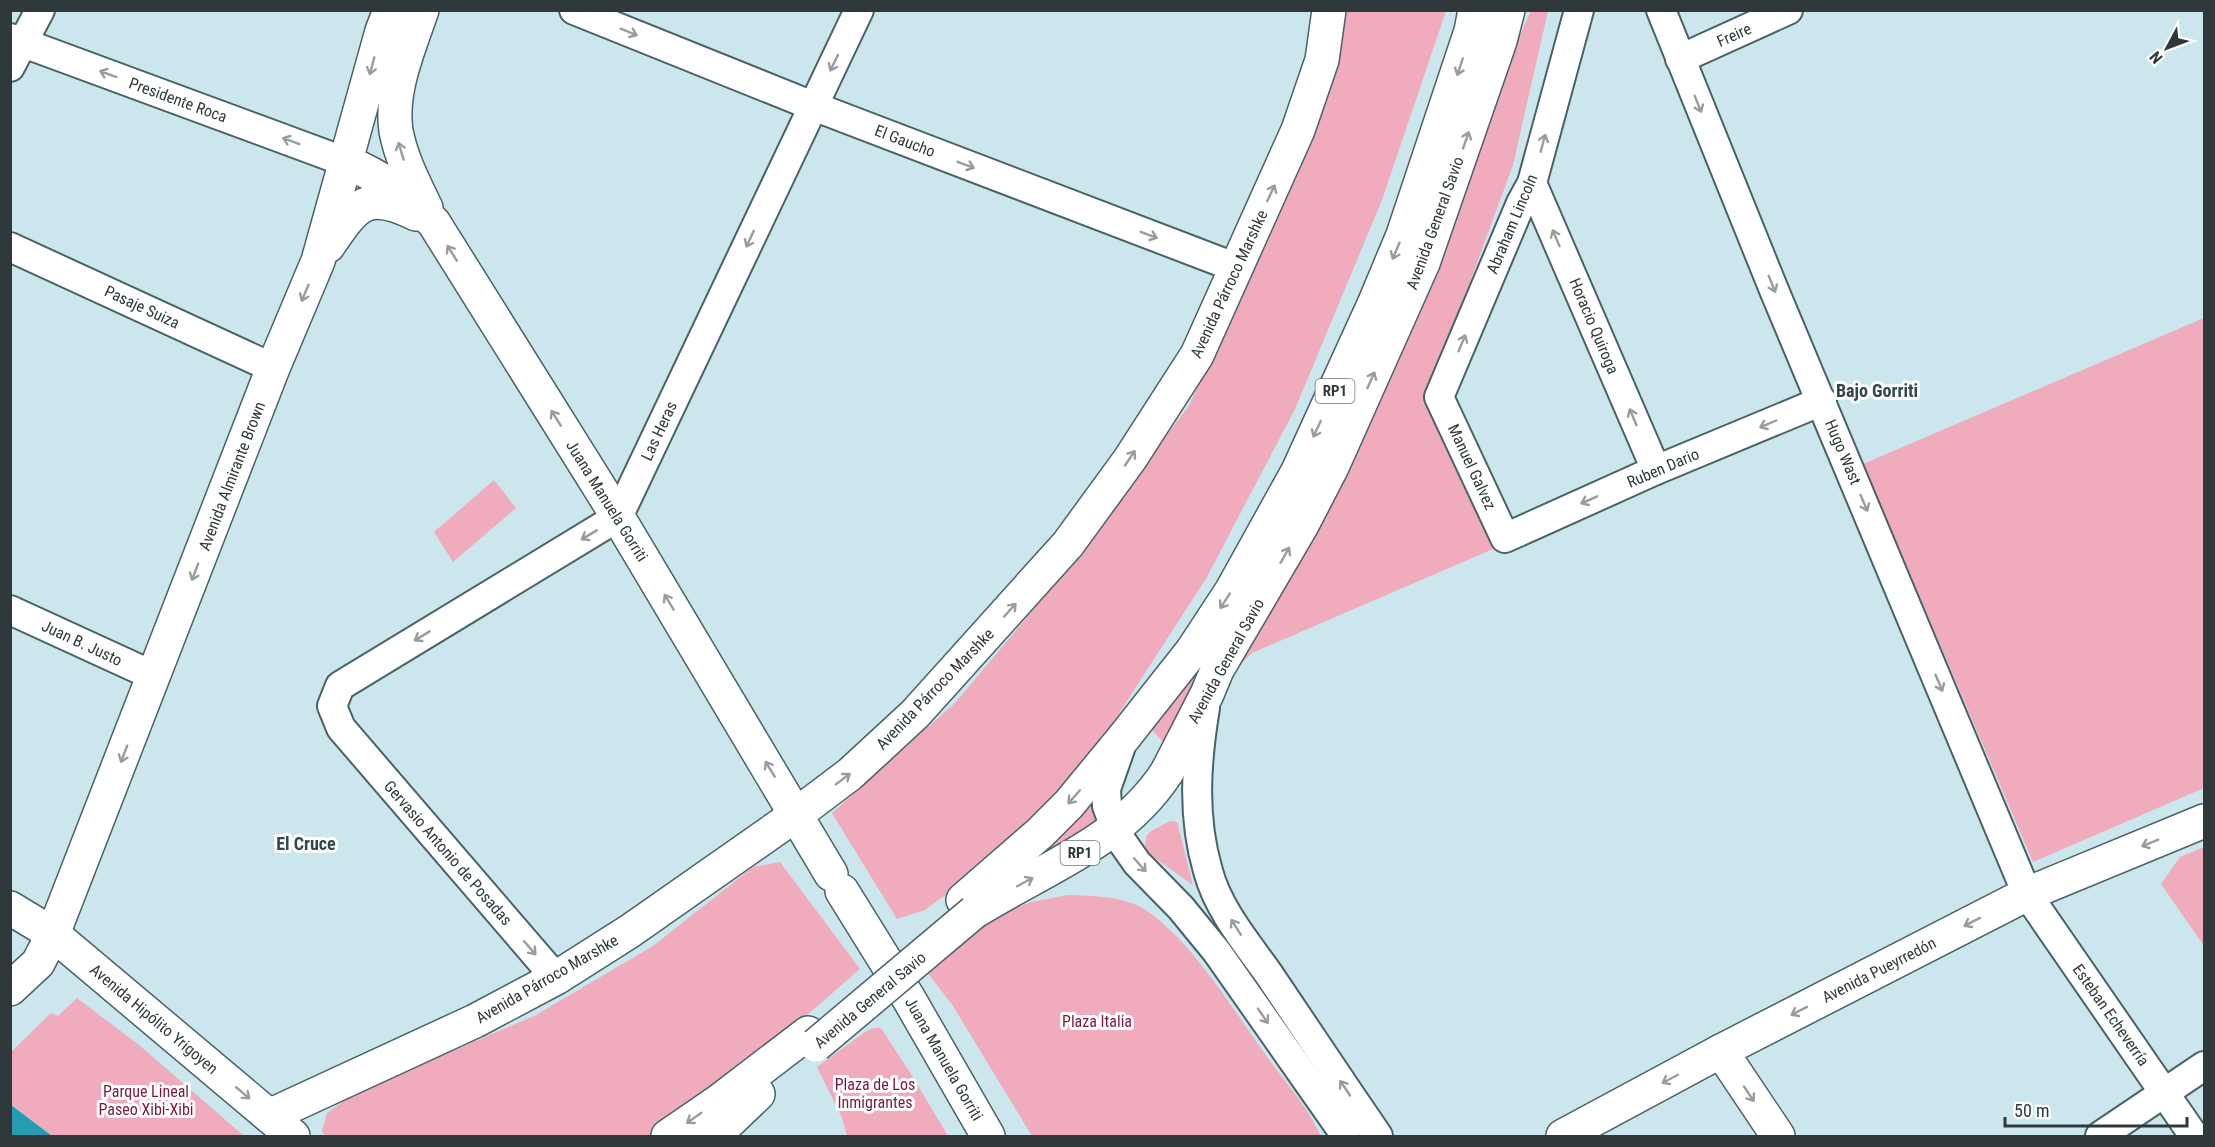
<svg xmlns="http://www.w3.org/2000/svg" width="2215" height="1147" font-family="'Roboto Condensed',sans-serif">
	<rect width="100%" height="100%" fill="#cbe6ec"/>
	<!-- green -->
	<g fill="#f0abbd">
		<path d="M 1344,11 L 1446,11 L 1382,200 L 1295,409 L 1207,577 L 1103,738 L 1013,845 L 925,910 L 897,919 L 832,813 L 956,702 L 1054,585 L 1188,407 L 1240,299 L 1326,103 Z"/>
		<path d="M 1531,11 L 1548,11 L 1513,165 L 1427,399 L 1493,549 L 1252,653 L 1216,689 Z"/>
		<path d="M 2204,318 L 2204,788 L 2033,862 L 1863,464 Z"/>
		<path d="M 494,480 L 516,508 L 453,562 L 434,532 Z"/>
		<path d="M 1208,651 L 1167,746 L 1151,729 Z"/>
		<path d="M 1094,789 L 1098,827 L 1009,876 Z"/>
		<path d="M 1170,821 L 1177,822 L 1193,885 L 1149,854 L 1145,846 L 1146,837 L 1151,831 Z"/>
		<path d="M 2204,847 L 2204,946 L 2161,884 L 2180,857 Z"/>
		<path d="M 780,862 L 860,969 L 728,1084 L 651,1136 L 325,1136 L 322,1131 L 327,1113 L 357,1092 L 536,1015 L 653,946 L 753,867 Z"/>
		<path d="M 1068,895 C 1092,896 1123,896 1144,909 C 1190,938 1235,1012 1267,1057 C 1286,1082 1308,1108 1321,1136 L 1032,1136 L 953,1006 L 927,972 L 993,917 L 1031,902 Z"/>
		<path d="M 77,998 L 139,1045 L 244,1136 L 52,1136 L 11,1104 L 10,1053 L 51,1013 L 58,1016 Z"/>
		<path d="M 875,1028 L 881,1028 L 911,1074 L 948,1136 L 847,1136 L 842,1118 L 817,1067 L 868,1030 Z"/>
	</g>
	<!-- water -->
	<path fill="#279cb1" d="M 10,1104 L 52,1136 L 11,1136 Z"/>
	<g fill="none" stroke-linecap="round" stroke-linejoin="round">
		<!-- minor casing -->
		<g stroke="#496267" stroke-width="32">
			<g id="minor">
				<path d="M 574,10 L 813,106 L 1237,268"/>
				<path d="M 1579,10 L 1532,183 L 1521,203 L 1439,397 L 1505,538 L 1656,470 L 1822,401"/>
				<path d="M 1661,10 L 1774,290 L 2027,894 L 2194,1136"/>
				<path d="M 10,38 L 346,162"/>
				<path d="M 1680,59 L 1788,10"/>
				<path d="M 10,67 L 40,10"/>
				<path d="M 1532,183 L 1656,470"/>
				<path d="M 10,247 L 273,368"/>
				<path d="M 10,610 L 154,676"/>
				<path d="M 1205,708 C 1196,762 1192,817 1208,871 C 1218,909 1246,942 1268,973 C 1305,1028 1341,1082 1378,1136"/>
				<path d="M 1120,749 L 1106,789 L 1107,806 L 1118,836 L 1137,863 L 1181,908 L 1217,952 L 1346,1136"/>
				<path d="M 556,978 L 341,728 L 332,706 L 340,686 L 618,517 L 859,10"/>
				<path d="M 2100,1136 L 2204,1066"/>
			</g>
		</g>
		<!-- tertiary casing -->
		<g stroke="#496267" stroke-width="36">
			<path id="tertiary" d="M 10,989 L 38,963 L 53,934"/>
		</g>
		<!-- secondary casing -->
		<g stroke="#496267" stroke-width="36">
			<g id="secondary">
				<path d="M 422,10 C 409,48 390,91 396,131 C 401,158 414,183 426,208"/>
				<path d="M 346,162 C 380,176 409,196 434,223 L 618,517 L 831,874"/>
				<path d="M 328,246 C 356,205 366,189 416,214"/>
				<path d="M 842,891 L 909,999 L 988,1136"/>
				<path d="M 10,908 L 53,934 L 293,1136"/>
				<path d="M 53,934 L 273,368 L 318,261 L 382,31 L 390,10"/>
				<path d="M 1721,1051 L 1778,1136"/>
				<path d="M 269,1116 L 475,1021 L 556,978 L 630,931 L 797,814 L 850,774 L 915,714 L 1068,544 L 1130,459 L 1197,355 L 1298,130 L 1322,60 L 1329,10"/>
				<path d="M 1563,1136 L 1721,1051 L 2027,894 L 2204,821"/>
			</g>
		</g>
		<!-- primary casing -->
		<g stroke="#496267" stroke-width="36">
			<g id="primary">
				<path d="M 963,900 L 1040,833 L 1069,804 L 1125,736"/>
				<path d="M 974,912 C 1042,869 1121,843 1167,772"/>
				<path d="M 668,1136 L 719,1101 L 808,1033"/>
				<path d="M 714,1136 L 758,1094"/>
			</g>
		</g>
		<!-- motorway casing -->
		<g stroke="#496267" stroke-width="36">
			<g id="motorway">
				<path d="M 1125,736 L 1192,651 L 1232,590 L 1298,471 L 1375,302 L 1403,235 L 1471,31 L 1475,10"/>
				<path d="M 1167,772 L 1207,694 L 1217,670 L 1302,525 L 1332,467 L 1423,263 L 1500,41 L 1508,10"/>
			</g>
		</g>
		<!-- minor -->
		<use href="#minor" stroke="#fff" stroke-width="28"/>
		<!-- tertiary -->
		<use href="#tertiary" stroke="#fff" stroke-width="33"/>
		<!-- secondary -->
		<use href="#secondary" stroke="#fff" stroke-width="33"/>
		<!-- primary -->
		<use href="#primary" stroke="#fff" stroke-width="33"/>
		<!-- motorway -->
		<use href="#motorway" stroke="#fff" stroke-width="33"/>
		<!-- primary-bridge casing -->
		<g stroke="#496267" stroke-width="36" stroke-linecap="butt">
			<path id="primary-bridge" d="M 816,1045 L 974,912"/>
		</g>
		<!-- primary-bridge -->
		<use href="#primary-bridge" stroke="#fff" stroke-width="33"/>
	</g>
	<!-- one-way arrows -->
	<defs><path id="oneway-shaft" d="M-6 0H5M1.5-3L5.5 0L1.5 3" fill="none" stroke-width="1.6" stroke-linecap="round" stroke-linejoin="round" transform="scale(1.5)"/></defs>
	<g stroke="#979c9e">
		<use href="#oneway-shaft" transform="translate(629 32) rotate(22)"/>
		<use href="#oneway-shaft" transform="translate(834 63) rotate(116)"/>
		<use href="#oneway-shaft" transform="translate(372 66) rotate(105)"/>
		<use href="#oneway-shaft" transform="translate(1460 67) rotate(108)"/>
		<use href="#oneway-shaft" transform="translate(108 74) rotate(-160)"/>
		<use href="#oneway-shaft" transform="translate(1698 104) rotate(68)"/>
		<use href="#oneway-shaft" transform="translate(1466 140) rotate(-71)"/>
		<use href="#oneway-shaft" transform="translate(291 141) rotate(-160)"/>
		<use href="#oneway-shaft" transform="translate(1543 143) rotate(-75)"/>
		<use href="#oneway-shaft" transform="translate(401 151) rotate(-107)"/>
		<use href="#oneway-shaft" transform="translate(966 165) rotate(21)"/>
		<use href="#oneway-shaft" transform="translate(1271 193) rotate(-65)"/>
		<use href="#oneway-shaft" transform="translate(1149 235) rotate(21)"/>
		<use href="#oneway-shaft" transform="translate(1556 238) rotate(-113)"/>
		<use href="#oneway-shaft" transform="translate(750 239) rotate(115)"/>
		<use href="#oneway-shaft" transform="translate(1396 251) rotate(113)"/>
		<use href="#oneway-shaft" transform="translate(452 253) rotate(-122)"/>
		<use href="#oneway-shaft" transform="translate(1772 284) rotate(68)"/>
		<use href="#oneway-shaft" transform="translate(305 293) rotate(113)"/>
		<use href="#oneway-shaft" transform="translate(1462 343) rotate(-67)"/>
		<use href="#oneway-shaft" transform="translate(1371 380) rotate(-66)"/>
		<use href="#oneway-shaft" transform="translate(1633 417) rotate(-113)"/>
		<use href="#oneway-shaft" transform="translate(556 418) rotate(-122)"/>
		<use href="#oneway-shaft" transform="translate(1768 424) rotate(157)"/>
		<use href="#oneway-shaft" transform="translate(1317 429) rotate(115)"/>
		<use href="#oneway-shaft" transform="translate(1130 458) rotate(-56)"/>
		<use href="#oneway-shaft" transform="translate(1589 500) rotate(156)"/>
		<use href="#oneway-shaft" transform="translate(1864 503) rotate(67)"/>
		<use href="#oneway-shaft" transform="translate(589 535) rotate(149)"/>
		<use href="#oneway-shaft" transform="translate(1285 555) rotate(-60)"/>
		<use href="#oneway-shaft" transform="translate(195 572) rotate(111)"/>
		<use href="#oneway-shaft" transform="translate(1225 601) rotate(123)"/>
		<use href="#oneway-shaft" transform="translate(669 602) rotate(-121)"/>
		<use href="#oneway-shaft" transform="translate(1010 610) rotate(-48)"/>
		<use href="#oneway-shaft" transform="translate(422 636) rotate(149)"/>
		<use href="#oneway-shaft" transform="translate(1939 683) rotate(67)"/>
		<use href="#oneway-shaft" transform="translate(124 754) rotate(111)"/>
		<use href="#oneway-shaft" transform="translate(770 769) rotate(-121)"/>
		<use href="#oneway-shaft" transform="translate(843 779) rotate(-37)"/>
		<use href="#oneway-shaft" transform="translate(1074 797) rotate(131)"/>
		<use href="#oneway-shaft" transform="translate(2150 843) rotate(158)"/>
		<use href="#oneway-shaft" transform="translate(1140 865) rotate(48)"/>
		<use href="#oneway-shaft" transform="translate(1025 882) rotate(-28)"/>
		<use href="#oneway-shaft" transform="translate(1972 922) rotate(153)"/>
		<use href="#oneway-shaft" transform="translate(1236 927) rotate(-122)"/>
		<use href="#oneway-shaft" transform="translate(530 948) rotate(49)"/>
		<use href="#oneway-shaft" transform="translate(1799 1011) rotate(153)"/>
		<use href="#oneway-shaft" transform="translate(1263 1016) rotate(55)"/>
		<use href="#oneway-shaft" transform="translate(1670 1079) rotate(152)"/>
		<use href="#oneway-shaft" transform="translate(1345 1088) rotate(-124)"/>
		<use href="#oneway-shaft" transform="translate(243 1093) rotate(40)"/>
		<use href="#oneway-shaft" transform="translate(1749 1094) rotate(56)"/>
		<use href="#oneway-shaft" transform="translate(694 1118) rotate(145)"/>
	</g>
	<g text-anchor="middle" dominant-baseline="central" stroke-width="6" stroke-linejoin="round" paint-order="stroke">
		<!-- shield labels -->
		<g fill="#fff" stroke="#6d7476" stroke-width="1.5">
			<rect x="1315.5" y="379" width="39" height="24" rx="4.5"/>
			<rect x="1060.5" y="841" width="39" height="24" rx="4.5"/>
		</g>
		<g font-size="15" font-weight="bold" fill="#2f393c">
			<text x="1335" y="391">RP1</text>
			<text x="1080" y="853">RP1</text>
		</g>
		<!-- street labels -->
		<g font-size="16" fill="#2f393c" stroke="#fff">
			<text transform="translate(1734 35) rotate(-24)">Freire</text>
			<text transform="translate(178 100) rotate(20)">Presidente Roca</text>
			<text transform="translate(905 141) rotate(21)">El Gaucho</text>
			<text transform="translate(1435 223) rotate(-70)">Avenida General Savio</text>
			<text transform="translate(1512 224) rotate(-67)">Abraham Lincoln</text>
			<text transform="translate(1229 284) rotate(-65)">Avenida Párroco Marshke</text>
			<text transform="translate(142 307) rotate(25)">Pasaje Suiza</text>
			<text transform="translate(1594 326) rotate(67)">Horacio Quiroga</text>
			<text transform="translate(659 431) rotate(-65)">Las Heras</text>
			<text transform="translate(1843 452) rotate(67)">Hugo Wast</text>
			<text transform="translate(1472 467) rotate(65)">Manuel Galvez</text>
			<text transform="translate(1663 468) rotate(-23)">Ruben Dario</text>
			<text transform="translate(232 476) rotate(-69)">Avenida Almirante Brown</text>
			<text transform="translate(607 501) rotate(58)">Juana Manuela Gorriti</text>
			<text transform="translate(82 643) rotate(25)">Juan B. Justo</text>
			<text transform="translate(1226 661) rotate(-61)">Avenida General Savio</text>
			<text transform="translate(935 689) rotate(-46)">Avenida Párroco Marshke</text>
			<text transform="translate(448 853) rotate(49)">Gervasio Antonio de Posadas</text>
			<text transform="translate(1879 970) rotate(-27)">Avenida Pueyrredón</text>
			<text transform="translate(547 979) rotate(-30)">Avenida Párroco Marshke</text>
			<text transform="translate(870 1000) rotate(-40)">Avenida General Savio</text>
			<text transform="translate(2111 1015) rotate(55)">Esteban Echeverría</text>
			<text transform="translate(154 1019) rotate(40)">Avenida Hipólito Yrigoyen</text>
			<text transform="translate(944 1059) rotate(60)">Juana Manuela Gorriti</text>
		</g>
		<!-- park labels -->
		<g font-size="16" fill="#78193f" stroke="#fff">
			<text x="1097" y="1021">Plaza Italia</text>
			<text x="875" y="1084">Plaza de Los<tspan x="875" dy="18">Inmigrantes</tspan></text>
			<text x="146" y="1091">Parque Lineal<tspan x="146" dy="18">Paseo Xibi-Xibi</tspan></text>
		</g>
		<!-- neighbourhood labels -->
		<g font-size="18" font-weight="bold" fill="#30474c" stroke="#fff">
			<text x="1877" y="390">Bajo Gorriti</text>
			<text x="306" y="843">El Cruce</text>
		</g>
	</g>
	<!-- border -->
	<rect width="2215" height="1147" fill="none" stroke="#2f393c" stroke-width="24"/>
	<!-- north arrow -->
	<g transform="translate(2167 48) rotate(229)" stroke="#ffffff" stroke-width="4.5" paint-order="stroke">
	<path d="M0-4.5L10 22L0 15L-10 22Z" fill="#2f393c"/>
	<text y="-9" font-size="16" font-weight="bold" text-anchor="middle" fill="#2f393c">N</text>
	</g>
	<!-- scale -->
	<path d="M2005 1117v9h182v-9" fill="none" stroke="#2f393c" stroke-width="3"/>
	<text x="2014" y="1117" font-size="18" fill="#2f393c" stroke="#ffffff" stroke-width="4.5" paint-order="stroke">50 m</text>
</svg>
